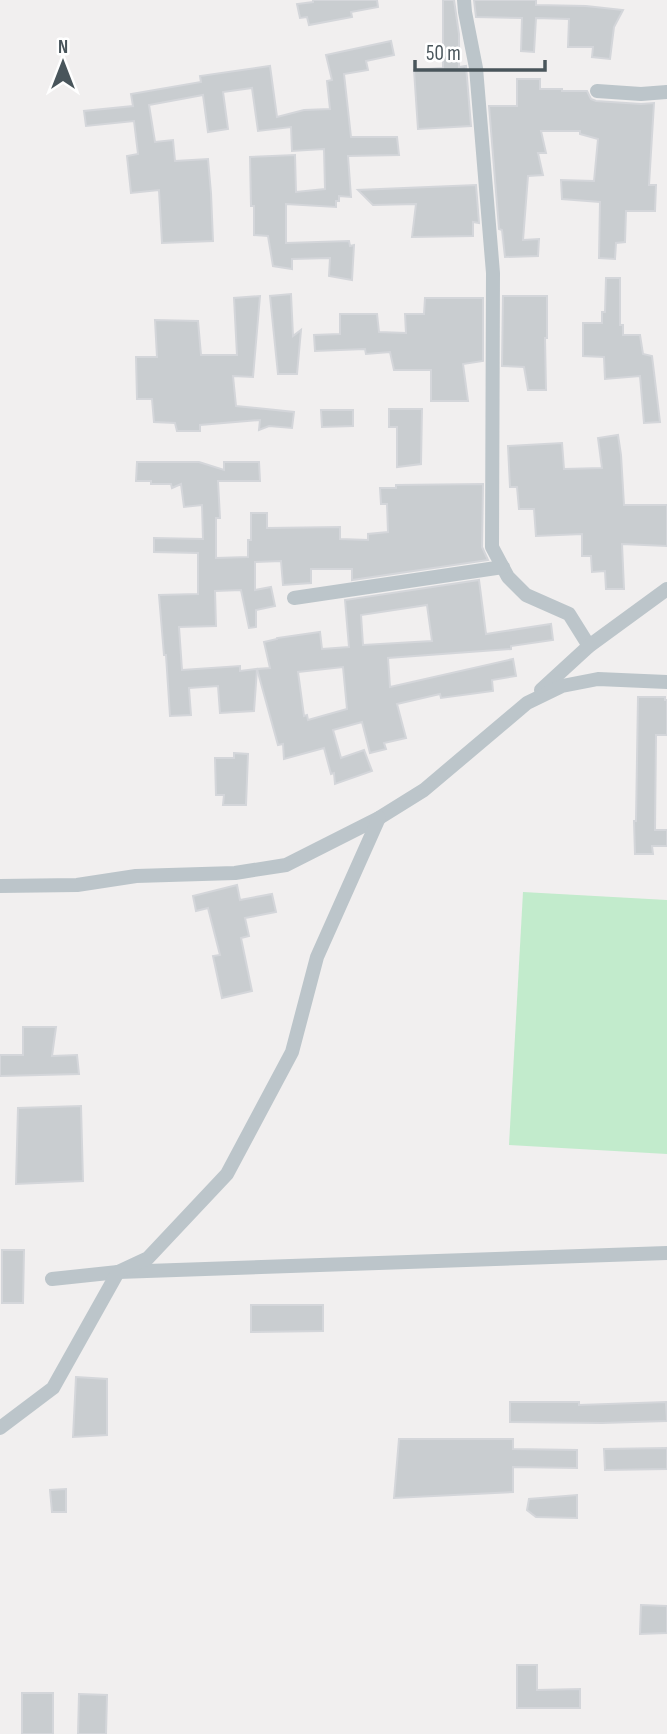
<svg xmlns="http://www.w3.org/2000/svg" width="667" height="1734" font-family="'Sofia Sans Condensed',sans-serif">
	<rect width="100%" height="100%" fill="#f1efef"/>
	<!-- green -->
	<path fill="#c2ebcc" d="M 523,892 L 667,900 L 667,1154 L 509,1145 Z"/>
	<!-- building -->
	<g fill="#c9cdd0" stroke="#d4d6da" stroke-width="2" fill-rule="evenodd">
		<path d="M 313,0 L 377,0 L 378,7 L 351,12 L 352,17 L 309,25 L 307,17 L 300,18 L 297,4 L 313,2 Z"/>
		<path d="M 443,0 L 454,0 L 459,34 L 459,67 L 466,66 L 471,126 L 418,129 L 414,70 L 443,68 Z"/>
		<path d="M 474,0 L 536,0 L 536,5 L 586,6 L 623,10 L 614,27 L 610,59 L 592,57 L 593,47 L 568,47 L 569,19 L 536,18 L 534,52 L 521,51 L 522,18 L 476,17 Z"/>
		<path d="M 391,41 L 394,55 L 366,61 L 368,70 L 344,74 L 351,137 L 397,137 L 399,155 L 348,156 L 351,197 L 339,196 L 339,201 L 336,201 L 336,207 L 286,204 L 286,243 L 349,241 L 350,246 L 354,245 L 352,280 L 329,276 L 330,258 L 292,259 L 292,269 L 273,266 L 268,236 L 254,235 L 254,206 L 251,206 L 250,157 L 295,155 L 296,192 L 325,189 L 324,149 L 292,151 L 291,127 L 258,131 L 252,88 L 223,92 L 228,129 L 208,132 L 203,95 L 149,105 L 155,142 L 173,140 L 175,161 L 208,159 L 211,193 L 213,241 L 162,243 L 159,190 L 131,193 L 127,156 L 138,154 L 134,121 L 86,126 L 84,111 L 133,106 L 131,94 L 201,82 L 200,76 L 270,66 L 277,117 L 304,110 L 330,109 L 327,81 L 332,80 L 326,55 Z"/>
		<path d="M 517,79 L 540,79 L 540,89 L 562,89 L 562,91 L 587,91 L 591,99 L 596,101 L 641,104 L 654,103 L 649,185 L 656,185 L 655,211 L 626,211 L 625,242 L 616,243 L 615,259 L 599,258 L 600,202 L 562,199 L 561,180 L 594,181 L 598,139 L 580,134 L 580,131 L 541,131 L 546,153 L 538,153 L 543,175 L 528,176 L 523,240 L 539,239 L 538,256 L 505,257 L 502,230 L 499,229 L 489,106 L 517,106 Z"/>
		<path d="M 476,185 L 479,223 L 473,222 L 473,236 L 412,237 L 416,204 L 373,205 L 358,190 Z"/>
		<path d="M 606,278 L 620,278 L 620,325 L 623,325 L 623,335 L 640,335 L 643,354 L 652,356 L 660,422 L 644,423 L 640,376 L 605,379 L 604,357 L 583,356 L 583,323 L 602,323 L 602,312 L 605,312 Z"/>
		<path d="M 291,294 L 293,336 L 301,330 L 297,374 L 278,374 L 270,296 Z"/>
		<path d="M 260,296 L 253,377 L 233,376 L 236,406 L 294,412 L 292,428 L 269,426 L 259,430 L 260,420 L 200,425 L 200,431 L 177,431 L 175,423 L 154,422 L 152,399 L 137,399 L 136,357 L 157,357 L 155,320 L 198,321 L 201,355 L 237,355 L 234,298 Z"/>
		<path d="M 503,296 L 547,296 L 547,338 L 545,338 L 546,390 L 528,390 L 524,367 L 502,366 Z"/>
		<path d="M 425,298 L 483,298 L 483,361 L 463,364 L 468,401 L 431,401 L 431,370 L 394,370 L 390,352 L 366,354 L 365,349 L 315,351 L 314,335 L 340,334 L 340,314 L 377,314 L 379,332 L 406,333 L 405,314 L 424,314 Z"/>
		<path d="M 389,409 L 422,409 L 421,464 L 397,467 L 397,427 L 389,427 Z"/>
		<path d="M 321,410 L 353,410 L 353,426 L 322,427 Z"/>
		<path d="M 618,435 L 621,455 L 624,505 L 667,505 L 667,546 L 622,544 L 624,589 L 606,589 L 605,571 L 592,572 L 591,556 L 582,556 L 582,534 L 536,536 L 534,509 L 519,509 L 517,487 L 510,487 L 508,446 L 562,443 L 564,469 L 602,468 L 598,438 Z"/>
		<path d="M 137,462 L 199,462 L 224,470 L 224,462 L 259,462 L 260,481 L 218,481 L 220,518 L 216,518 L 216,558 L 248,557 L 248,540 L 251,540 L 251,513 L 267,513 L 267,528 L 340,527 L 340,539 L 368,540 L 368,534 L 388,532 L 387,504 L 381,504 L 380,488 L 396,488 L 396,485 L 483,484 L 482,547 L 488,560 L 352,580 L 352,569 L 311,569 L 311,583 L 283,585 L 281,561 L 255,562 L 255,590 L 271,587 L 275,606 L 256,610 L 256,627 L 249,628 L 241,590 L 215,591 L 216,626 L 179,627 L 182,670 L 240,666 L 240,671 L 257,669 L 254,711 L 220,713 L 218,686 L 189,688 L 191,715 L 170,716 L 166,655 L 164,655 L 159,595 L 198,594 L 198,553 L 154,552 L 154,538 L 203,539 L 202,505 L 184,507 L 181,484 L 172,488 L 171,484 L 151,484 L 151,481 L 136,481 Z"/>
		<path d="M 479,580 L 486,634 L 551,624 L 553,640 L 511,646 L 511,649 L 388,658 L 390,687 L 513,659 L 516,676 L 492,680 L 493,691 L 441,698 L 440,694 L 397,704 L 406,738 L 384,743 L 386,749 L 370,753 L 362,722 L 333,730 L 341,758 L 364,750 L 372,771 L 335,784 L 334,773 L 331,774 L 324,748 L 284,759 L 283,744 L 278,745 L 257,669 L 270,668 L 264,642 L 277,639 L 277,638 L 320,632 L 322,649 L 349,647 L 345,600 ZM 427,605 L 432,641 L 363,645 L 361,615 ZM 343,667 L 347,709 L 308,720 L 307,715 L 304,716 L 298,672 Z"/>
		<path d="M 638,697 L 665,697 L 665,700 L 667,700 L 667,735 L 656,735 L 655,830 L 667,830 L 667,846 L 652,846 L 653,854 L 635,854 L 634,821 L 636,821 Z"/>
		<path d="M 234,753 L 248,754 L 246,805 L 223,805 L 224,795 L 216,795 L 215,758 L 234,758 Z"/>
		<path d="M 237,885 L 240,900 L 272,894 L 276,912 L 245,918 L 249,936 L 241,938 L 252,991 L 222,998 L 213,956 L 220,955 L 208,908 L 196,911 L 193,896 Z"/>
		<path d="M 23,1027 L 56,1027 L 52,1056 L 77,1055 L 79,1074 L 0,1076 L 0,1055 L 23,1055 Z"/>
		<path d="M 81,1106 L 83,1181 L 16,1184 L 18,1108 Z"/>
		<path d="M 2,1250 L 24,1250 L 23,1303 L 2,1303 Z"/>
		<path d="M 251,1305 L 323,1305 L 323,1331 L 251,1332 Z"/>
		<path d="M 76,1377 L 107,1379 L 107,1435 L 73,1437 Z"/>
		<path d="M 510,1402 L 579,1402 L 579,1405 L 666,1402 L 667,1421 L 602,1423 L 510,1422 Z"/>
		<path d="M 399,1439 L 513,1439 L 513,1449 L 577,1450 L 577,1468 L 513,1467 L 513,1492 L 394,1498 Z"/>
		<path d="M 667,1448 L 667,1469 L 605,1470 L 604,1449 Z"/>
		<path d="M 66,1489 L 66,1512 L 52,1512 L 50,1490 Z"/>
		<path d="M 577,1495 L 577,1518 L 536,1517 L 527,1510 L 529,1499 Z"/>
		<path d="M 641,1605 L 667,1606 L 667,1633 L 640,1634 Z"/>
		<path d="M 517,1665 L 537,1665 L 537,1690 L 580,1689 L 580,1708 L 517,1708 Z"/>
		<rect x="22" y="1693" width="31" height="41"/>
		<path d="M 79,1694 L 107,1695 L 106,1734 L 78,1734 Z"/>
	</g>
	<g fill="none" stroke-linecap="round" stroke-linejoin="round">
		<!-- minor -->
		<g stroke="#bcc5ca" stroke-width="14">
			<path d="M 464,0 L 465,12 L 476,68 L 493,273 L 492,547 L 508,577 L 526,595 L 569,614 L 589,646"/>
			<path d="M 597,91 L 641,94 L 667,92"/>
			<path d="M 294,598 L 503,567"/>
			<path d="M 541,690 L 589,646 L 667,589"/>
			<path d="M 0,886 L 77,885 L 136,876 L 235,873 L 286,865 L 379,818 L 424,790 L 527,703 L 562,686 L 598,679 L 667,682"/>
			<path d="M 52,1279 L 118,1272 L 667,1253"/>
			<path d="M 0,1428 L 53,1388 L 118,1272 L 148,1258 L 227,1174 L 292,1052 L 317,957 L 379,818"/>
		</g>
	</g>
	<!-- north arrow -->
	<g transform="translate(63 63)" stroke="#ffffff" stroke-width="5" paint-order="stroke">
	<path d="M0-5L12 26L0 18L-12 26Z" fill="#49555b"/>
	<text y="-10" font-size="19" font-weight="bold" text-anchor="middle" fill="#49555b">N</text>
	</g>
	<!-- scale -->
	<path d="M415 60v10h130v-10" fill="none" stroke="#49555b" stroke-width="3.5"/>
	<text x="426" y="60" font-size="21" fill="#49555b" stroke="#ffffff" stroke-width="5" paint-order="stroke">50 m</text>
</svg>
